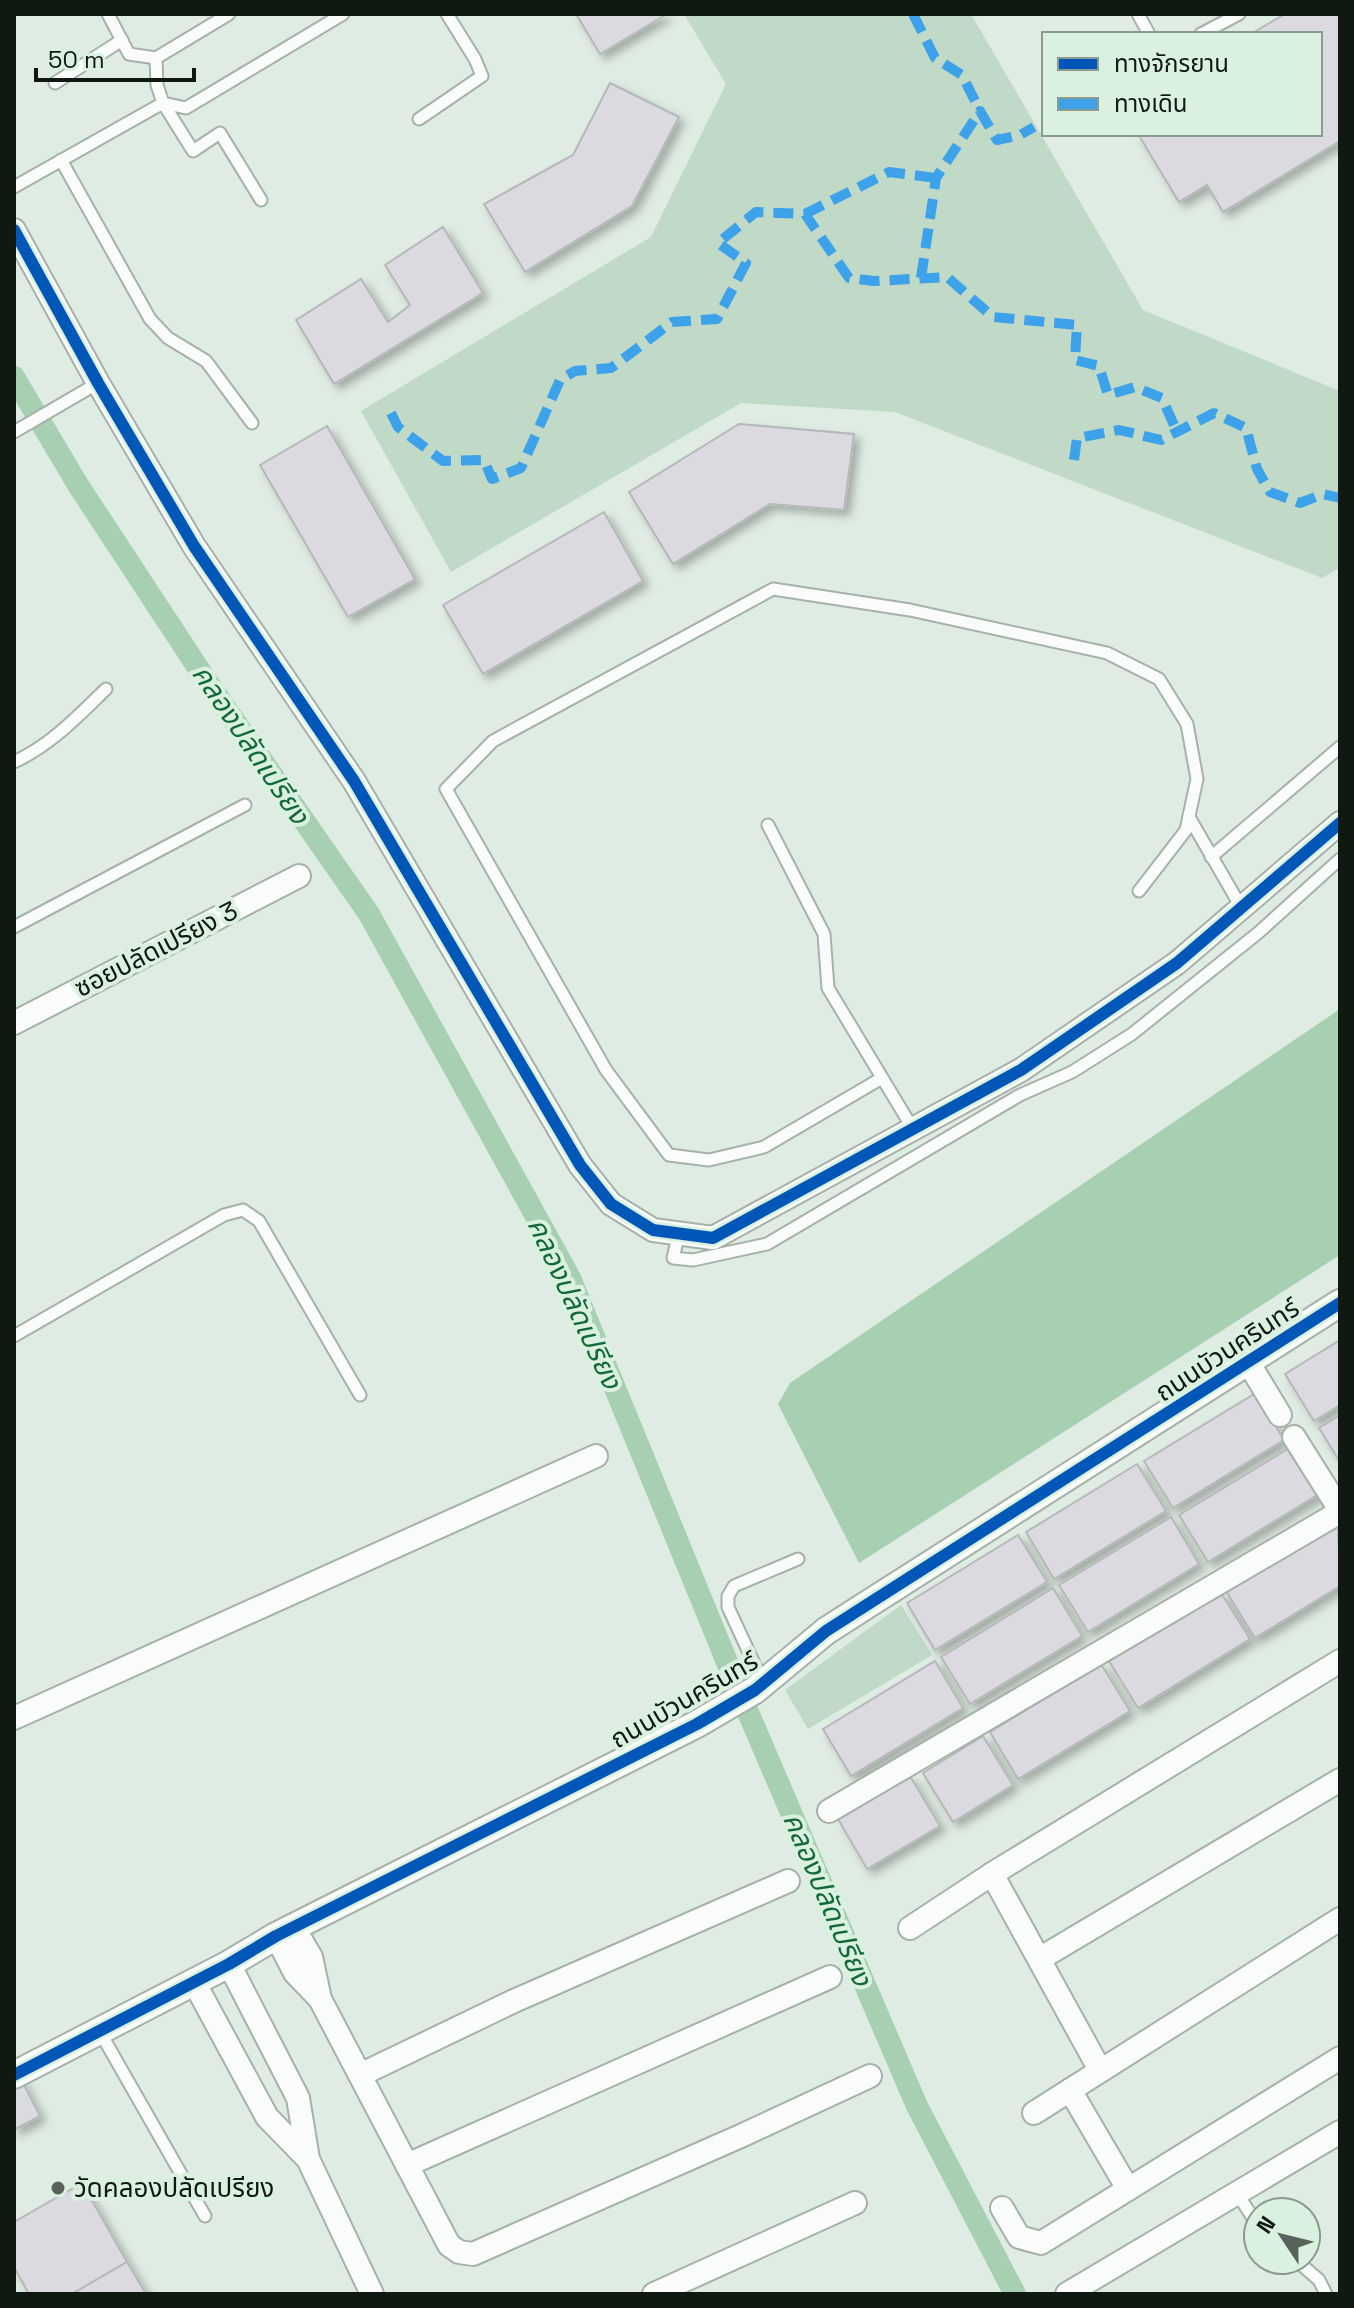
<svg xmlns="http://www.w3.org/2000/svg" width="1354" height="2308" font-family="'Space Grotesk','Noto Sans Thai',sans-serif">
	<defs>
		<filter id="shadow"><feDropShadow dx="5.5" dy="5.5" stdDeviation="4" flood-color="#0004"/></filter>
	</defs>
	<rect width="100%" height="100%" fill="#dfece3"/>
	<!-- green -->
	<g fill="#c1d9c7">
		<path d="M 684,14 L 971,14 L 1143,310 L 1340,391 L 1340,568 L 1322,578 L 895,412 L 741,403 L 451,572 L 361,411 L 651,237 L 726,84 Z"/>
		<path d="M 901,1605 L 932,1655 L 808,1729 L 785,1690 Z"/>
	</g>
	<!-- water -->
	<path fill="#a6d0b1" d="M 1340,1009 L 1340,1255 L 859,1563 L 778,1404 L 790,1383 Z"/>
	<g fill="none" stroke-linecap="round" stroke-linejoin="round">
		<!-- canal -->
		<path stroke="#a6d0b1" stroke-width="22" d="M 14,377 L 78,485 L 206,680 L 369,914 L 570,1278 L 738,1689 L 917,2106 L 1015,2294"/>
	</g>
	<!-- building -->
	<g fill="#dadae0" stroke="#b4b8b8" stroke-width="2" filter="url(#shadow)">
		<path d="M 576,14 L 667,14 L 600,54 Z"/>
		<path d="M 1285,14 L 1340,14 L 1340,141 L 1223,212 L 1207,185 L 1179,202 L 1138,134 L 1320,134 L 1320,34 L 1251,34 Z"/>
		<path d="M 610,83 L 679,117 L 632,206 L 525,272 L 484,204 L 573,155 Z"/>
		<path d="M 443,227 L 483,293 L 334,384 L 296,320 L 361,279 L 388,322 L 410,305 L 385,265 Z"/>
		<path d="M 739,424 L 854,434 L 844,510 L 770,504 L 673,564 L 629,492 Z"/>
		<path d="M 327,426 L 415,579 L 348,617 L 260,465 Z"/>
		<path d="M 604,512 L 643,581 L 483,674 L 443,605 Z"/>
		<path d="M 1340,1340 L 1340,1405 L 1314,1421 L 1285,1374 Z"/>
		<path d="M 1256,1393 L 1284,1440 L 1173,1508 L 1144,1461 Z"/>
		<path d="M 1340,1415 L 1340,1462 L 1319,1428 Z"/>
		<path d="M 1291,1447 L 1319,1494 L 1208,1562 L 1179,1515 Z"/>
		<path d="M 1137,1464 L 1166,1511 L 1054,1579 L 1026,1532 Z"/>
		<path d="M 1171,1517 L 1199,1564 L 1088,1632 L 1059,1585 Z"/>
		<path d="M 1338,1523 L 1340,1586 L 1255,1638 L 1226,1591 Z"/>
		<path d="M 1018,1535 L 1047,1582 L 935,1650 L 907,1603 Z"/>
		<path d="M 1053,1588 L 1082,1636 L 970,1704 L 941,1657 Z"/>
		<path d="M 1221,1593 L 1250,1639 L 1138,1708 L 1109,1661 Z"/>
		<path d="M 935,1661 L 963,1708 L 851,1776 L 823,1729 Z"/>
		<path d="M 1101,1664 L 1130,1711 L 1018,1779 L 990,1732 Z"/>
		<path d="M 983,1736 L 1013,1785 L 953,1822 L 923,1773 Z"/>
		<path d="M 910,1776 L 940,1826 L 867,1869 L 838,1819 Z"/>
		<path d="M 21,2079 L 40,2116 L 14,2130 L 14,2083 Z"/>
		<path d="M 82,2183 L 127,2262 L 72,2294 L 29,2294 L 14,2267 L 14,2222 Z"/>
		<path d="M 127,2262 L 146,2294 L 72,2294 Z"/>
	</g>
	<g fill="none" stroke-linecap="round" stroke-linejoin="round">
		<!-- service casing -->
		<g stroke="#a6b1a9" stroke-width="15">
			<g id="service">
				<path d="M 108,14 L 129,54 L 156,58"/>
				<path d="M 1138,14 L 1149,34"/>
				<path d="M 1201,34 L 1239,14"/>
				<path d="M 55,83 L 122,40"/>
				<path d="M 163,103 L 186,108 L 343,14"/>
				<path d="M 163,103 L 193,151 L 220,133 L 261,200"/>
				<path d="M 419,119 L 482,76 L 475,59 L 447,14"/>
				<path d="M 61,160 L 150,319 L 168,338 L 206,361 L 252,423"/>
				<path d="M 14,187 L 163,103 L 157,85 L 156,58 L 229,14"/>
				<path d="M 14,432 L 98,383"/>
				<path d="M 14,762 C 51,745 77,717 106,689"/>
				<path d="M 1189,817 L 1241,907"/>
				<path d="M 768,825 L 824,934 L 828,988 L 913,1129"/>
				<path d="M 1211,857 L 1340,747"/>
				<path d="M 14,927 L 245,805"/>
				<path d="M 882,1078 L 764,1147 L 709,1160 L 669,1155 L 606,1070 L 446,789 L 493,741 L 773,589 L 910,610 L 1107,653 L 1159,679 L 1187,724 L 1197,779 L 1186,830 L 1139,891"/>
				<path d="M 679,1233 L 673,1258 L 693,1260 L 767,1244 L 1020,1095 L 1072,1072 L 1132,1034 L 1258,933 L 1340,859"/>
				<path d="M 14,1336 L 224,1215 L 243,1210 L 259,1221 L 360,1395"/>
				<path d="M 763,1683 L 728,1607 L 728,1596 L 734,1586 L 798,1559"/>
				<path d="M 100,2032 L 205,2216"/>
				<path d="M 1237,2193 L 1258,2226"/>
				<path d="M 1296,2260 L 1319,2280 L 1326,2294"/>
			</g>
		</g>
		<!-- minor casing -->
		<g stroke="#a6b1a9" stroke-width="26">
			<g id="minor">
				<path d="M 14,230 L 98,383 L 194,546 L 354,781 L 580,1165 L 611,1204 L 653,1230 L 713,1238 L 1021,1070 L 1177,963 L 1340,823"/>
				<path d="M 14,1023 L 299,876"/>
				<path d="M 1248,1362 L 1280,1415"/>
				<path d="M 1294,1437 L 1340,1510"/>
				<path d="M 14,1718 L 596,1456"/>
				<path d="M 829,1811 L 1340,1512"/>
				<path d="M 992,1874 L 1100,2070"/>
				<path d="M 294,1928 L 311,1957 L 320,1999 L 449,2245 L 459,2252 L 473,2254 L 743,2135 L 870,2076"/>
				<path d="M 910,1928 L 992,1874 L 1340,1661"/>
				<path d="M 276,1936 L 295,1973 L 320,1999"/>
				<path d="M 1041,1958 L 1340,1780"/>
				<path d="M 229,1964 L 298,2098 L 308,2159 L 372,2294"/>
				<path d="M 194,1982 L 267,2117 L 308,2159"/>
				<path d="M 360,2075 L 514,2001 L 788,1881"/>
				<path d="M 1070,2090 L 1128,2189"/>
				<path d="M 1034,2113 L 1340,1919"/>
				<path d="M 407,2165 L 830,1977"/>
				<path d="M 1002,2208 L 1019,2237 L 1041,2243 L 1340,2058"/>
				<path d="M 654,2294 L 855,2203"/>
				<path d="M 1067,2294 L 1340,2132"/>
			</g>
		</g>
		<!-- tertiary casing -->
		<g stroke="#a6b1a9" stroke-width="30">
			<path id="tertiary" d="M 14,2075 L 229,1964 L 276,1936 L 697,1724 L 755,1690 L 826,1631 L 865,1606 L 1340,1303"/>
		</g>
		<!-- service -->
		<use href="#service" stroke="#fafcfb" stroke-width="11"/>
		<!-- minor -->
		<use href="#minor" stroke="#fafcfb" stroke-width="22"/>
		<!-- tertiary -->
		<use href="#tertiary" stroke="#fafcfb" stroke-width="26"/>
		<!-- quiet -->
		<g stroke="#3da2ea" stroke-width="10" stroke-dasharray="20 10" stroke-linecap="butt">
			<path d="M 913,14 L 935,58 L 962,75 L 980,111"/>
			<path d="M 805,214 L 889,172 L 936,178"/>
			<path d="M 921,278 L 936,178 L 980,111 L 997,140 L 1020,135 L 1034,127"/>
			<path d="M 391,413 L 398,427 L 443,461 L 484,460 L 492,479 L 521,468 L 560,380 L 575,371 L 611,368 L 672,322 L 717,319 L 746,263 L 718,243 L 756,212 L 805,214 L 849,278 L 874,281 L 947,277 L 993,317 L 1077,325 L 1075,360 L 1099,366 L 1108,395 L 1135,387 L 1162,398 L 1177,432"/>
			<path d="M 1074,460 L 1077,438 L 1119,430 L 1161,440 L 1214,413 L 1246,428 L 1257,469 L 1270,492 L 1300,503 L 1323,494 L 1340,498"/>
		</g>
		<!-- cycleway casing -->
		<g stroke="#daf1e0" stroke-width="17">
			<g id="cycleway">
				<path d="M 14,230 L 98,383 L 194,546 L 354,781 L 580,1165 L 611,1204 L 653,1230 L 713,1238 L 1021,1070 L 1177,963 L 1340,823"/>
				<path d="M 14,2075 L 229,1964 L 276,1936 L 697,1724 L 755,1690 L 826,1631 L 865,1606 L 1340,1303"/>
			</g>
		</g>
		<!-- cycleway -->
		<use href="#cycleway" stroke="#0057b8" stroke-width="12"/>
	</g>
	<!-- markers -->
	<circle fill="#58625b" stroke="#daf1e0" stroke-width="3" cx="58" cy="2188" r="8"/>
	<g text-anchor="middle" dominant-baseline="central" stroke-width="8" stroke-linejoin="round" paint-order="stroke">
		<!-- street labels -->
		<g font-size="26" fill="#101812" stroke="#daf1e0">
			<text transform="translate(156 949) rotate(-27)">ซอยปลัดเปรียง 3</text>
			<text transform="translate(1227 1350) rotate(-33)">ถนนบัวนครินทร์</text>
			<text transform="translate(684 1700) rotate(-30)">ถนนบัวนครินทร์</text>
		</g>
		<!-- poi labels -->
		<g font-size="26" fill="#101812" stroke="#daf1e0" text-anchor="start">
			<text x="74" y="2188">วัดคลองปลัดเปรียง</text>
		</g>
		<!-- water labels -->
		<g font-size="28" font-style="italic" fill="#146938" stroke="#daf1e0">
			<text transform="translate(251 744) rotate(56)">คลองปลัดเปรียง</text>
			<text transform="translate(575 1303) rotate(65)">คลองปลัดเปรียง</text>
			<text transform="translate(828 1899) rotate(67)">คลองปลัดเปรียง</text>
		</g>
	</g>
	<!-- border -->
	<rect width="1354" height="2308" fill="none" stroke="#101812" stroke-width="32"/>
	<!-- legend -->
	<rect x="1042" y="32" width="280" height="104" fill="#daf1e0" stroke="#899a8e" stroke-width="2"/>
	<rect x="1058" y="58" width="40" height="12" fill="#0057b8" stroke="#899a8e" stroke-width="2"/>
	<text x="1114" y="72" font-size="24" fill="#101812">ทางจักรยาน</text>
	<rect x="1058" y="98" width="40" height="12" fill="#3da2ea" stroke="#899a8e" stroke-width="2"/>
	<text x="1114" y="112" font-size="24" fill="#101812">ทางเดิน</text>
	<!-- north arrow -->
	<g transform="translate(1282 2236) rotate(305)"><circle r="38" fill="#daf1e0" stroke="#899a8e" stroke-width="2"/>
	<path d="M0-6L14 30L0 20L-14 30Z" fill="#58625b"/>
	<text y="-12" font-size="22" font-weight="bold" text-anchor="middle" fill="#101812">N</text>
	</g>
	<!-- scale -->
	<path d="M36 68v12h158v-12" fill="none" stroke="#101812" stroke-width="4"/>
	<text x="48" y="68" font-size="24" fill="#101812" stroke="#daf1e0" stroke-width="6" paint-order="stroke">50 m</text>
</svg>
